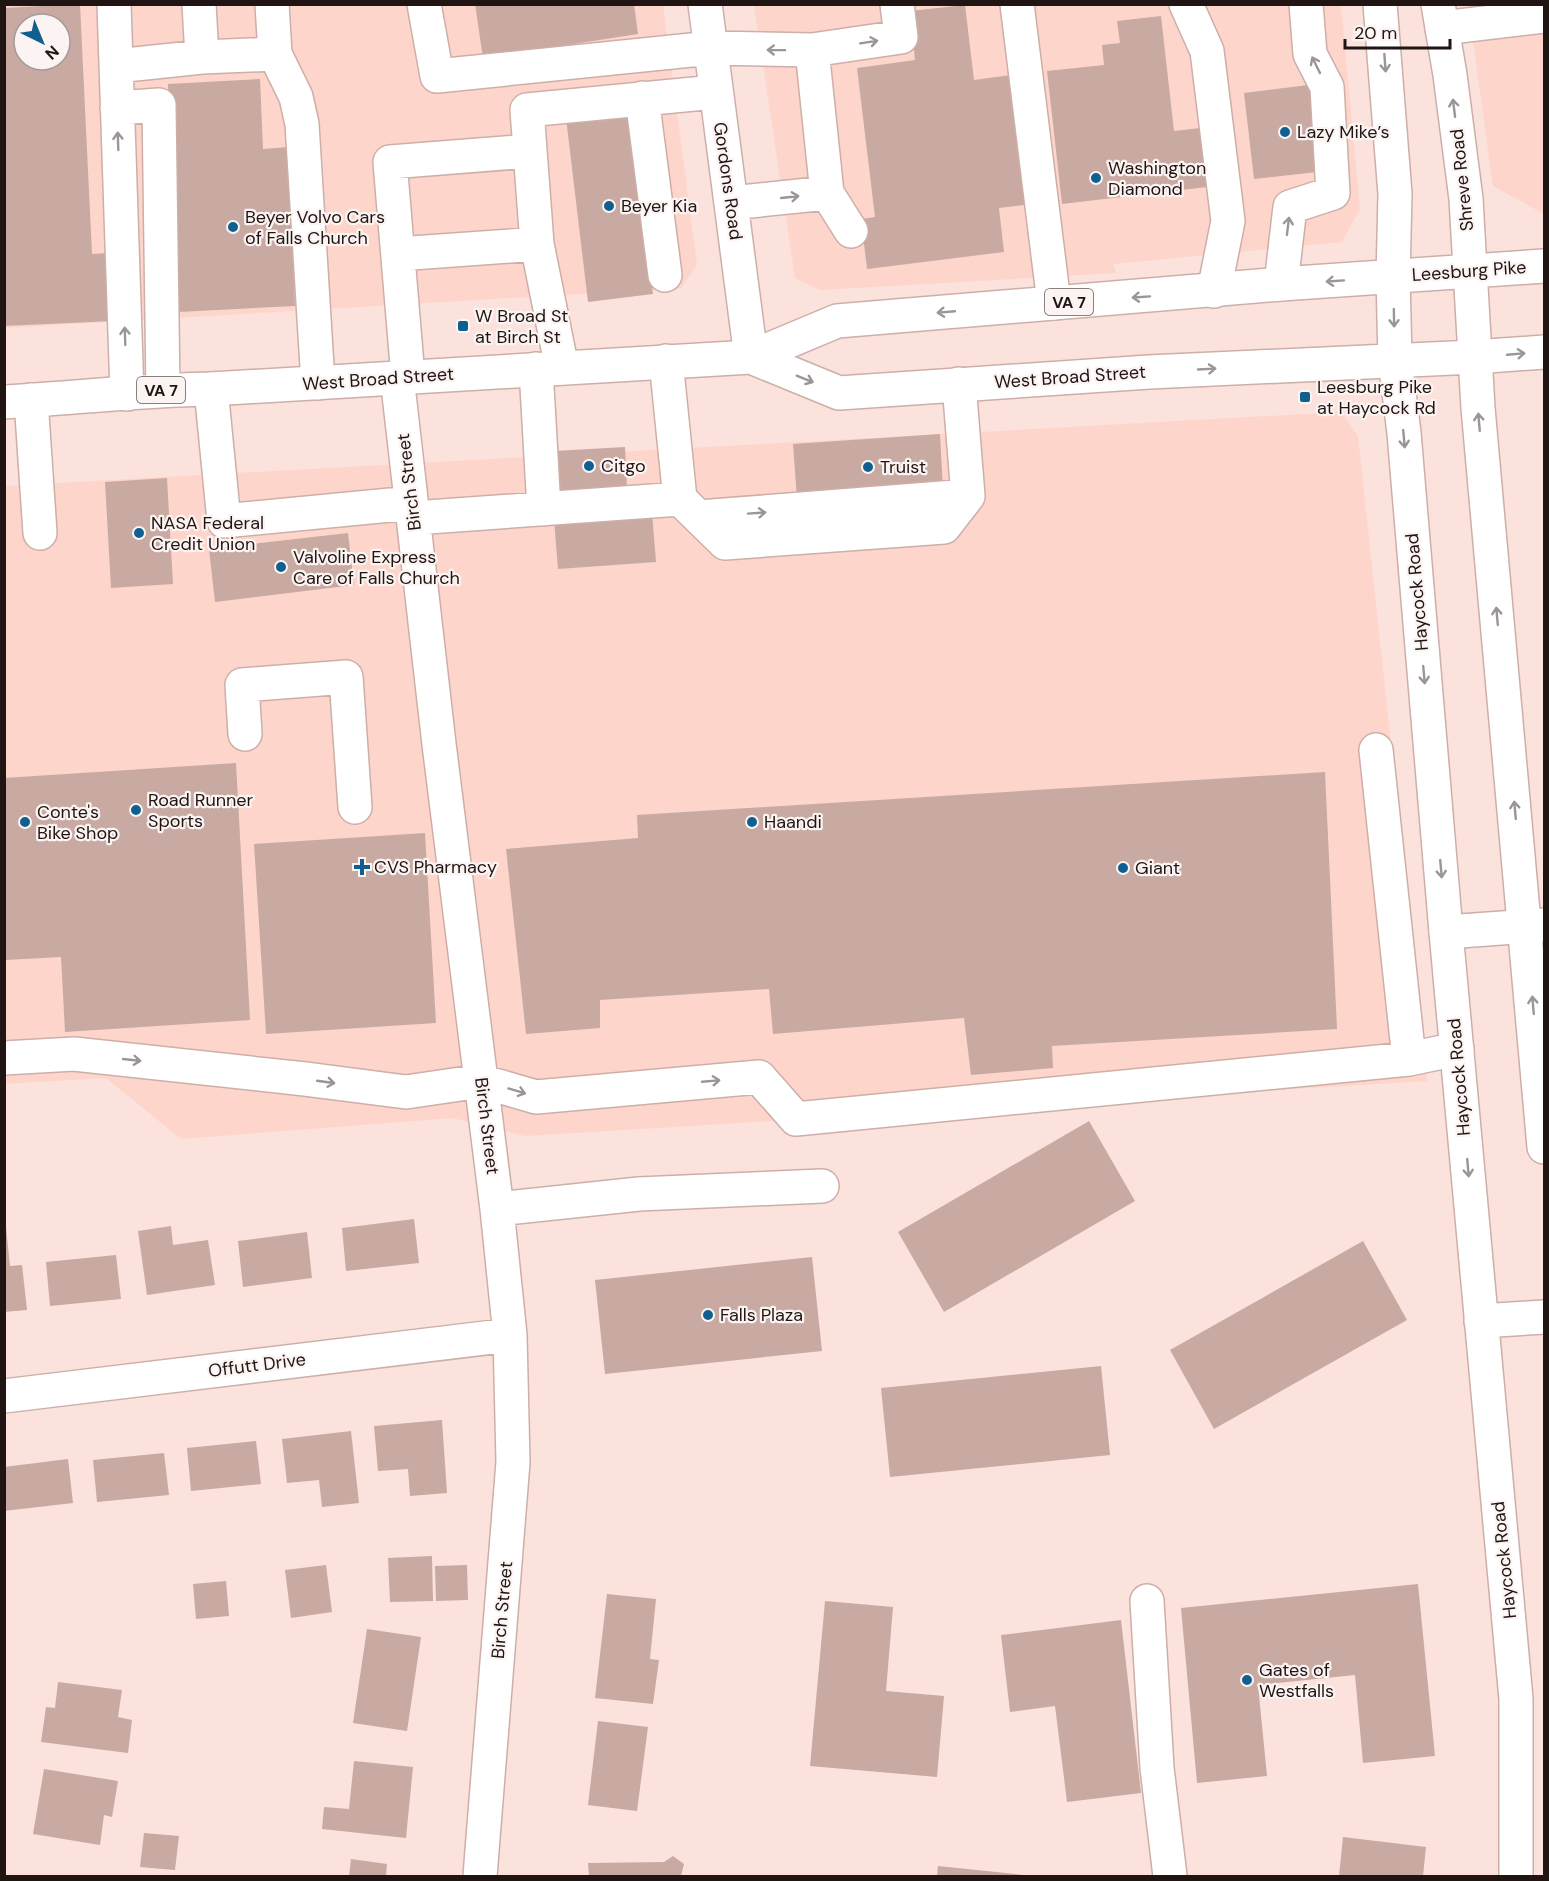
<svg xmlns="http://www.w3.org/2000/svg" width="1549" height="1881" font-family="'DM Sans',sans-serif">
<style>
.built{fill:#fdd5cb;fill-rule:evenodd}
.building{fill:#c8aaa3;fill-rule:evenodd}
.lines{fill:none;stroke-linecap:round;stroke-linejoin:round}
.minor-casing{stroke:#cdafa8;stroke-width:36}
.major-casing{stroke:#cdafa8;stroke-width:36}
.minor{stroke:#fff;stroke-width:33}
.major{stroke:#fff;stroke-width:33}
.oneway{stroke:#9b9694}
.poi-dot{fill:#105f91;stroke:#fbf4f2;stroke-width:2}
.labels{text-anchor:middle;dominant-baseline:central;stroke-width:4.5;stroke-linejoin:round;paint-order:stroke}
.shield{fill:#fbf4f2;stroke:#625855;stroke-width:1.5}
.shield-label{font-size:16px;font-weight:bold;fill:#201512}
.poi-label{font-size:18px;fill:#201512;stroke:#fbf4f2;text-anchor:start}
.street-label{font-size:18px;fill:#201512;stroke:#fbf4f2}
</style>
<rect width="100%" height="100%" fill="#fbe2dc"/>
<path class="built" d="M5,5H663L697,265L681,288L5,328ZM24,24H60V60H24Z
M754,5H1341L1360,209L1342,242L1113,264L1116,273L820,290L795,278Z
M1468,5H1544V214L1493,186Z
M1341,412L1358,436L1427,1081L525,1136L453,1118L181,1139L106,1078L5,1084L4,486Z"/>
<path class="building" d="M80,4L92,254L110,253L113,321L4,326V8ZM24,24H60V60H24Z
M475,4H634L638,34L483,58Z
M965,5L974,80L1018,74L1033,204L999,208L1004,252L867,269L861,219L875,217L857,68L915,60L910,11Z
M1161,16L1174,131L1200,128L1207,187L1062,204L1047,71L1104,65L1102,45L1120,43L1117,21Z
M260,79L263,149L288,147L295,306L178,312L168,84Z
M1316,84L1326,171L1254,179L1244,93Z
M630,110L653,294L588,302L566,118Z
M940,434L943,490L797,499L793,444Z
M625,447L627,490L557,494L554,451Z
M167,478L173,584L111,588L105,482Z
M652,513L656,562L558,569L554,520Z
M348,533L354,585L215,602L209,549Z
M236,763L250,1020L65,1032L61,957L6,960L4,926V778Z
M1325,772L1337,1029L1052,1046L1053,1068L971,1075L964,1018L773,1034L769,989L600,1000V1028L526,1034L506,849L638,838L637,815Z
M425,833L436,1023L266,1034L254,844Z
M1089,1121L1135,1201L944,1312L898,1232Z
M414,1219L419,1263L346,1271L342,1228Z
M171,1226L173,1245L208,1240L215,1285L147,1295L138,1231Z
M4,1227H6L10,1266L22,1265L27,1310L4,1312Z
M307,1232L312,1278L243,1287L238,1241Z
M1363,1241L1407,1320L1214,1429L1170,1350Z
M116,1255L121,1299L50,1306L46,1262Z
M812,1257L822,1351L605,1374L595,1280Z
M1101,1366L1110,1455L890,1477L881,1388Z
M442,1420L447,1493L410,1496L408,1469L378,1471L374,1426Z
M351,1431L359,1503L322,1507L319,1480L287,1483L282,1439Z
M256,1441L261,1484L191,1491L187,1448Z
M164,1453L169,1495L97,1502L93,1460Z
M68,1459L73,1503L4,1511V1467Z
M432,1556L433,1601L390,1602L388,1558Z
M326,1565L332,1612L291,1618L285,1570Z
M467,1565L468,1600L436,1601L435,1566Z
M226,1581L229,1616L196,1619L193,1584Z
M1418,1584L1435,1756L1363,1763L1355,1675L1258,1685L1267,1776L1197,1783L1181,1608Z
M607,1594L656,1599L650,1659L659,1660L653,1704L595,1698Z
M825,1601L893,1607L886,1691L944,1696L937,1777L810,1766Z
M1121,1620L1141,1793L1067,1802L1055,1706L1010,1712L1001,1635Z
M367,1629L421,1637L407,1731L353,1723Z
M58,1682L122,1690L118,1717L132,1720L128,1753L41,1742L46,1707L55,1708Z
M598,1721L648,1727L637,1811L588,1805Z
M354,1761L413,1767L406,1838L322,1829L324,1807L349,1809Z
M44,1769L118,1781L112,1817L104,1815L100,1845L33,1834Z
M144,1833L179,1836L175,1870L140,1867Z
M1343,1837L1426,1847L1423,1876H1339Z
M673,1856L684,1864L681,1876H589L588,1863L664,1862Z
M351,1859L387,1864L386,1876H349Z
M938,1866L1024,1875V1876H937Z"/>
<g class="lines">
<g class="minor-casing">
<path id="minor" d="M114,4L127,394
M199,4L202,57
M272,4L275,54L296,97L302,124L318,383
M424,4L437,76L711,48L812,50L827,193L731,203
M705,4L751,357
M1017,4L1054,303
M1186,4L1207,51L1228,221L1214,291
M1442,28L1544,16
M812,50L901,37L897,4
M116,66L202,57L275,54
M642,98L665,275
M117,108L159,105L163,390
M827,193L851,231
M398,254L537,244
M1281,284L1290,207L1333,193L1327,87L1310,54L1306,4
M666,361L680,499L725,543L944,527L968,496L959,384
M562,368L537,244L527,110L715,92
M536,369L544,509
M397,377L439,744L497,1209L510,1335L513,1462L480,1876
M408,377L390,162L530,151
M211,389L224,521L411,503
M31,400L40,533
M699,517L968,496
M414,518L680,499
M245,734L242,685L346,677L355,807
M1376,750L1409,1059
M1446,932L1544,925
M4,1058L74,1054L305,1079L406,1092L481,1081L536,1097L759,1077L796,1119L1409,1059L1457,1049
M497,1209L639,1194L822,1186
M1481,1321L1544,1317
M4,1396L510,1335
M1147,1601L1157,1768L1170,1876"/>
</g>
<g class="major-casing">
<path id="major" d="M1380,4L1395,194L1393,277L1395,360L1404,433L1446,932L1516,1699V1876
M1438,4L1450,75L1466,199L1478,408L1544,1147
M751,357L839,393L1149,372L1474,357L1544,352
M4,402C73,398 142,390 211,389L751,357L837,321L1281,284L1544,266"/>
</g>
<use href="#minor" class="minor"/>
<use href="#major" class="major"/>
</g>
<defs><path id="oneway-shaft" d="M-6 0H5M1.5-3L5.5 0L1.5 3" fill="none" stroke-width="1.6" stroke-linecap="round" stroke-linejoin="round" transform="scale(1.5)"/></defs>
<g class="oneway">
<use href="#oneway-shaft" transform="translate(869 42) rotate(-9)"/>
<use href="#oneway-shaft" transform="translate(776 50) rotate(-179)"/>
<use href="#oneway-shaft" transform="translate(1385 63) rotate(86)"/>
<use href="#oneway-shaft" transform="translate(1316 65) rotate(-116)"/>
<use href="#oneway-shaft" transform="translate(1454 108) rotate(-97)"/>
<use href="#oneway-shaft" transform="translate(118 141) rotate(-92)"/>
<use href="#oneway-shaft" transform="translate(790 197) rotate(-6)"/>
<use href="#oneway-shaft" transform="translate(1288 226) rotate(-83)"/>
<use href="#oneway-shaft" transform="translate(1335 281) rotate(176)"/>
<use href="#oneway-shaft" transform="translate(1141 297) rotate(176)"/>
<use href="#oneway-shaft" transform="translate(946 312) rotate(175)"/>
<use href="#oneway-shaft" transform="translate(1394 318) rotate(89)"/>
<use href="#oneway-shaft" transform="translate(125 336) rotate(-92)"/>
<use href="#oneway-shaft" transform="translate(1516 354) rotate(-5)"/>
<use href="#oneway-shaft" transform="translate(1207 369) rotate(-3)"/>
<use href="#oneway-shaft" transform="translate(805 379) rotate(22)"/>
<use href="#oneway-shaft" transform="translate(1479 422) rotate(-95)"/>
<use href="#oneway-shaft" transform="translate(1404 439) rotate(85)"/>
<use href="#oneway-shaft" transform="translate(757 513) rotate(-4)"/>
<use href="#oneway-shaft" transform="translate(1497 616) rotate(-95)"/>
<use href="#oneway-shaft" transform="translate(1424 675) rotate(85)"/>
<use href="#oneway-shaft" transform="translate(1515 810) rotate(-95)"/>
<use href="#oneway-shaft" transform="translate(1441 869) rotate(85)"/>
<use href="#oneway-shaft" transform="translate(1533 1005) rotate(-95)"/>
<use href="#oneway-shaft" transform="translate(132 1060) rotate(6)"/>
<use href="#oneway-shaft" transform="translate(711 1081) rotate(-5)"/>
<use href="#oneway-shaft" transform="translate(326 1082) rotate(8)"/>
<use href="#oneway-shaft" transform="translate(517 1091) rotate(17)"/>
<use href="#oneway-shaft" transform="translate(1468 1168) rotate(85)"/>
</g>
<g class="poi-dot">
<circle cx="1285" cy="132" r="6"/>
<circle cx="1096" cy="178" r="6"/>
<circle cx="609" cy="206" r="6"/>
<circle cx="233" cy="227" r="6"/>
<rect x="457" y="320" width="12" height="12" rx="3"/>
<rect x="1299" y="391" width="12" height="12" rx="3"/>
<circle cx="589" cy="466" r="6"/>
<circle cx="868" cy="467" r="6"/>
<circle cx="139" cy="533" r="6"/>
<circle cx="281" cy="567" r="6"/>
<circle cx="136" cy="810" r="6"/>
<circle cx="25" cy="822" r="6"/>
<circle cx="752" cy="822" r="6"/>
<path d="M359 858h6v6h6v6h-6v6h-6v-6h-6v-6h6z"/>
<circle cx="1123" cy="868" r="6"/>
<circle cx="708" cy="1315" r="6"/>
<circle cx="1247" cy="1680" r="6"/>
</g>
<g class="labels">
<g class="shield">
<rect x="1045" y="289" width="48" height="26" rx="4.5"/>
<rect x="137" y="377" width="48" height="26" rx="4.5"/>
</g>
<g class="shield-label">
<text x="1069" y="302">VA 7</text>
<text x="161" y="390">VA 7</text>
</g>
<g class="poi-label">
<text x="1297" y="132">Lazy Mike’s</text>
<text x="1108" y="168">Washington<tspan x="1108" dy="21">Diamond</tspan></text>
<text x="621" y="206">Beyer Kia</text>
<text x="245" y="217">Beyer Volvo Cars<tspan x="245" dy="21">of Falls Church</tspan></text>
<text x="475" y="316">W Broad St<tspan x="475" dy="21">at Birch St</tspan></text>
<text x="1317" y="387">Leesburg Pike<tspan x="1317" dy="21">at Haycock Rd</tspan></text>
<text x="601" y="466">Citgo</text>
<text x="880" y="467">Truist</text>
<text x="151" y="523">NASA Federal<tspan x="151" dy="21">Credit Union</tspan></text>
<text x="293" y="557">Valvoline Express<tspan x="293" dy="21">Care of Falls Church</tspan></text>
<text x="148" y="800">Road Runner<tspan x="148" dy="21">Sports</tspan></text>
<text x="37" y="812">Conte's<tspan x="37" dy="21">Bike Shop</tspan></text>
<text x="764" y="822">Haandi</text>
<text x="374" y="867">CVS Pharmacy</text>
<text x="1135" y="868">Giant</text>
<text x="720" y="1315">Falls Plaza</text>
<text x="1259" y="1670">Gates of<tspan x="1259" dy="21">Westfalls</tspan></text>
</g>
<g class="street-label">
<text transform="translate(1462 180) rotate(-96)">Shreve Road</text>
<text transform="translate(728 181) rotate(82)">Gordons Road</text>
<text transform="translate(1469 271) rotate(-4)">Leesburg Pike</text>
<text transform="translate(1070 377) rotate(-4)">West Broad Street</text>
<text transform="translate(378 379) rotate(-4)">West Broad Street</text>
<text transform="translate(409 482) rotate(-97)">Birch Street</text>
<text transform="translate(1417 592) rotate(-95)">Haycock Road</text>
<text transform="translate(1459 1077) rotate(-95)">Haycock Road</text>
<text transform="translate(487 1126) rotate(83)">Birch Street</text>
<text transform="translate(257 1365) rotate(-7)">Offutt Drive</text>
<text transform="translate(1504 1560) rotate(-96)">Haycock Road</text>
<text transform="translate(502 1610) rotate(-85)">Birch Street</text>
</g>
</g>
<rect width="1549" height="1881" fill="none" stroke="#201512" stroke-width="12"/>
<g transform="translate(42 42) rotate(137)"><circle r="28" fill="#fbf4f2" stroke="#a39b98" stroke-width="1.5"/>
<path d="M0-4.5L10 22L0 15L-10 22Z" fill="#105f91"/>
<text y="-9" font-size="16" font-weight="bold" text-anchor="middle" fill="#201512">N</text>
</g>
<path d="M1345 39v9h105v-9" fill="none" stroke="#201512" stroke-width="3"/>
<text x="1354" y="39" font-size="18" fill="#201512" stroke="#fbf4f2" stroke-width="4.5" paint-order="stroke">20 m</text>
</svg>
